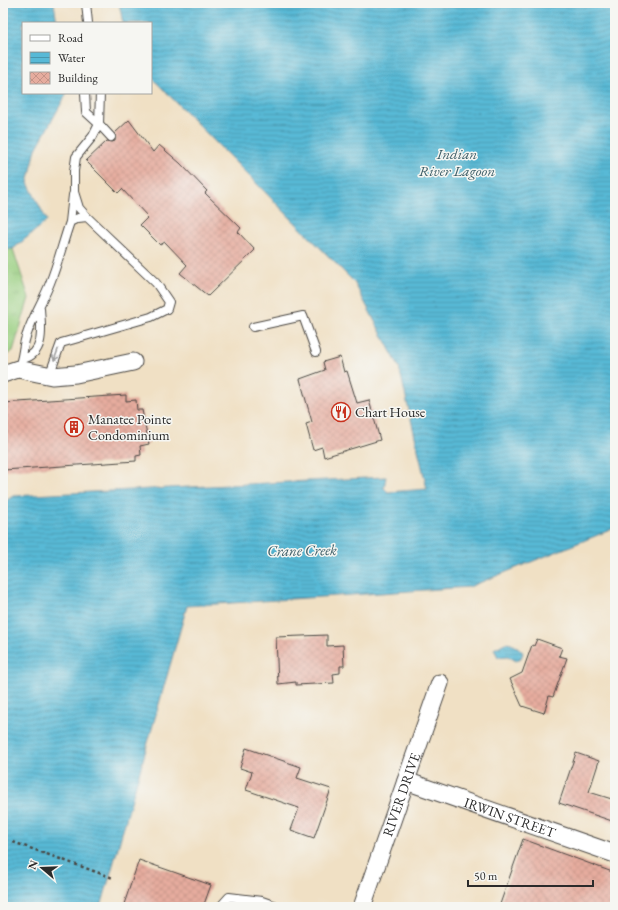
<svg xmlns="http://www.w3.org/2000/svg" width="618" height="910" font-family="'EB Garamond',serif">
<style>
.park{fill:url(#park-tufts);stroke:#627d56}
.water{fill:url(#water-rules);stroke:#427280}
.building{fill:url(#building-cross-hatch)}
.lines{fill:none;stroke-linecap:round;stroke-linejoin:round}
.service-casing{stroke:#494642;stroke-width:10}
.minor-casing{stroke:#494642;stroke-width:19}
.path{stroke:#494642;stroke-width:2.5;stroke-dasharray:3 3;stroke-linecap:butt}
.service{stroke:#fff;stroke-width:8}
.minor{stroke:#fff;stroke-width:17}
.oneway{stroke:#a0a0a0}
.labels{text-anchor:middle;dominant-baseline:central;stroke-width:3;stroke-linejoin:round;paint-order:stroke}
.poi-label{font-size:14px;fill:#2b2b2b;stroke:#f6f6f2;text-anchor:start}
.street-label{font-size:14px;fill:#2b2b2b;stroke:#f6f6f2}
.water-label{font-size:15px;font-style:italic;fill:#3b5d67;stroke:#f6f6f2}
</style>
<defs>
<pattern id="park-tufts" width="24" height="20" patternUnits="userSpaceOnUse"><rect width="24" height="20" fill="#99cf80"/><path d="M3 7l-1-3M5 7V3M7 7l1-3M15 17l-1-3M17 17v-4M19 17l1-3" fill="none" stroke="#84b26f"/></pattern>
<pattern id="water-rules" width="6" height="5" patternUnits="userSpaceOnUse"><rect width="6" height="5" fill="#58b9d6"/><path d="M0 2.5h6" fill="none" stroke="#4997ae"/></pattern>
<pattern id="building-cross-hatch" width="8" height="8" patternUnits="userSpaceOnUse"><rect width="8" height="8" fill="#e6ac9e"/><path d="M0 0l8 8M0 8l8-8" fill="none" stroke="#c59488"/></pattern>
</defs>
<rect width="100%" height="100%" fill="#f6f6f2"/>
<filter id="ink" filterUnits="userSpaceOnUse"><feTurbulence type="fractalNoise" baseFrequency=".025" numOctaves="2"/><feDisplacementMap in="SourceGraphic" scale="8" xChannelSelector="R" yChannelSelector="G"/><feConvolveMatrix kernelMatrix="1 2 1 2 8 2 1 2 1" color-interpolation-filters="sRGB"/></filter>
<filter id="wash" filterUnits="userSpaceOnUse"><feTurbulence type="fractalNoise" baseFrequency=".012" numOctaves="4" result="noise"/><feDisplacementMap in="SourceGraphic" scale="16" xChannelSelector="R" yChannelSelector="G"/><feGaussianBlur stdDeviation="0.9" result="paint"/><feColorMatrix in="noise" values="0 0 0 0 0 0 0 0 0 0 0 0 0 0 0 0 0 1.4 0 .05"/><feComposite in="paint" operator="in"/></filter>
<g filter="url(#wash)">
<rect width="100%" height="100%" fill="#f0e0c4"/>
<path class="park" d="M3,249H13L29,298L13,351L3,357Z"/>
<path class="water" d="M3,3H54L57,23H23V93H66V95L36,149L28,183L47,221L13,249L3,250Z
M119,3H615V528L469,587L187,606L101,907H3V503L13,496L386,477L384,488L388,492L427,489L399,367L354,282L151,77V23H123Z
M505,643C511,643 520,647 523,653L521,658L516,661L508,656L498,657L494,649Z"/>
<g id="blocks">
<path class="building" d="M129,120L153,152L159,145L180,163L207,191L205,193L241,228L238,232L255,250L208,296L180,273L187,265L165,242L160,245L140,225L148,217L122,189L118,193L86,161L107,141L112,142L115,141V133Z
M340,357L344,372L347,371L357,403L369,400L380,440L324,457L322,447L313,450L306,424L312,422L300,379L325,370L323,362Z
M126,395V401L136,400L137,410H142L149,444L140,446L141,455L136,456V461L4,470L3,403Z
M327,635V646L343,645L344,666H340V673L333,674L334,683L296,685V682L278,684L276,637Z
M537,639L562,648L559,656L567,658L553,697L549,696L544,713L522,706L510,679L522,673L532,645L534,646Z
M246,748L301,767L297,778L331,789L314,838L291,830L299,808L246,790L252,772L240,768Z
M576,753L599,761L589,792L615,800V822L559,803Z
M523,839L615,873V899L612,907H499Z
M139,860L211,885L203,907H123Z"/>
</g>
</g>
<g filter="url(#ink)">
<use href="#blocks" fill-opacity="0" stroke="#494642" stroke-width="1"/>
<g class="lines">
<g class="service-casing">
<path id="service" d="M86,3L88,23
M85,93L86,112L99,124
M99,124L100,93
M87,217L79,208L74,192V171L76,157L93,136L99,124L111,137
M70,222L73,195
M253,327L303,316L316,352
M23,359C46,353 41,327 40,308
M18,369C24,357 22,346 27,334C33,316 43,301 50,283C58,263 63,242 70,222L78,218L87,217L156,283L169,302L167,309L151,317L61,343L49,376
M220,907L229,897L262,901L279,907"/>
</g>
<g class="minor-casing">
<g id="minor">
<path d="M3,374L18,369L52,376L76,374L133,362"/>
<path id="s1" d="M406,781L615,854"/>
<path id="s2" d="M362,907L440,683"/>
</g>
</g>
<path class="path" d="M13,842L113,878"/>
<use href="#service" class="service"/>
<use href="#minor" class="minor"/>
</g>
<defs><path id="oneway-shaft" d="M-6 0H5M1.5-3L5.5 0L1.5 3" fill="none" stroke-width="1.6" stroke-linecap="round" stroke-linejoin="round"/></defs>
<use class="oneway" href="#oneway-shaft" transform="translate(56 355) rotate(110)"/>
</g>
<defs>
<g id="restaurant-ring" transform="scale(1)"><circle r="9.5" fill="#f6f6f2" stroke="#c8321e" stroke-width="1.5"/><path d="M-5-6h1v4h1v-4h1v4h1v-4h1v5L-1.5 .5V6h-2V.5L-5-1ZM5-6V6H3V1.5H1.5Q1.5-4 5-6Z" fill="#c8321e"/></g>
<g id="building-ring" transform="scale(1)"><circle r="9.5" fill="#f6f6f2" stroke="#c8321e" stroke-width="1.5"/><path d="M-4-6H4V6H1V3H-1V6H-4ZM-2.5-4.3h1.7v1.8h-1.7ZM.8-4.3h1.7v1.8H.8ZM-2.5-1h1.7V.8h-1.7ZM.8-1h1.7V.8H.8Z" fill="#c8321e"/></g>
</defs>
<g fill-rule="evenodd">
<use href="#restaurant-ring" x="341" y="412"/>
<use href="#building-ring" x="74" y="427"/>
</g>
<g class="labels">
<g class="poi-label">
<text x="355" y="412">Chart House</text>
<text x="88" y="419">Manatee Pointe<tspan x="88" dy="16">Condominium</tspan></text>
</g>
<g class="street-label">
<text stroke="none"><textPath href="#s2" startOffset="119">RIVER DRIVE</textPath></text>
<text stroke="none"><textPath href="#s1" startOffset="110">IRWIN STREET</textPath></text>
</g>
<g class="water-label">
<text x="457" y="153">Indian<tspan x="457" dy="17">River Lagoon</tspan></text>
<text transform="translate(302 550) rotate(-1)">Crane Creek</text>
</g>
</g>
<rect width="618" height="910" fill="none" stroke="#f6f6f2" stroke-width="16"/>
<rect x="22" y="22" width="130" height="72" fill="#f6f6f2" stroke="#a5a5a2"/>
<rect x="30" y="35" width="20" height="6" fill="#ffffff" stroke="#a5a5a2"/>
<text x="58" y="42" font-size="12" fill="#2b2b2b">Road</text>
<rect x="30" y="52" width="20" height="12" fill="url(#water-rules)" stroke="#a5a5a2"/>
<text x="58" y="62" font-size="12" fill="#2b2b2b">Water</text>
<rect x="30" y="72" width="20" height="12" fill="url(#building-cross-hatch)" stroke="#a5a5a2"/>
<text x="58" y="82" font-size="12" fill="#2b2b2b">Building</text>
<g transform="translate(42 868) rotate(289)" stroke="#f6f6f2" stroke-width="3" paint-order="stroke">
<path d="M0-3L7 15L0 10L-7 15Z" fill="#2b2b2b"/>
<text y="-6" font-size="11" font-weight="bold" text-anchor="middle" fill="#2b2b2b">N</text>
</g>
<path d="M468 880v6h125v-6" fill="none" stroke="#2b2b2b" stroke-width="2"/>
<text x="474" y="880" font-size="12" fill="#2b2b2b" stroke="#f6f6f2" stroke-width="3" paint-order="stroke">50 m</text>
</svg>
